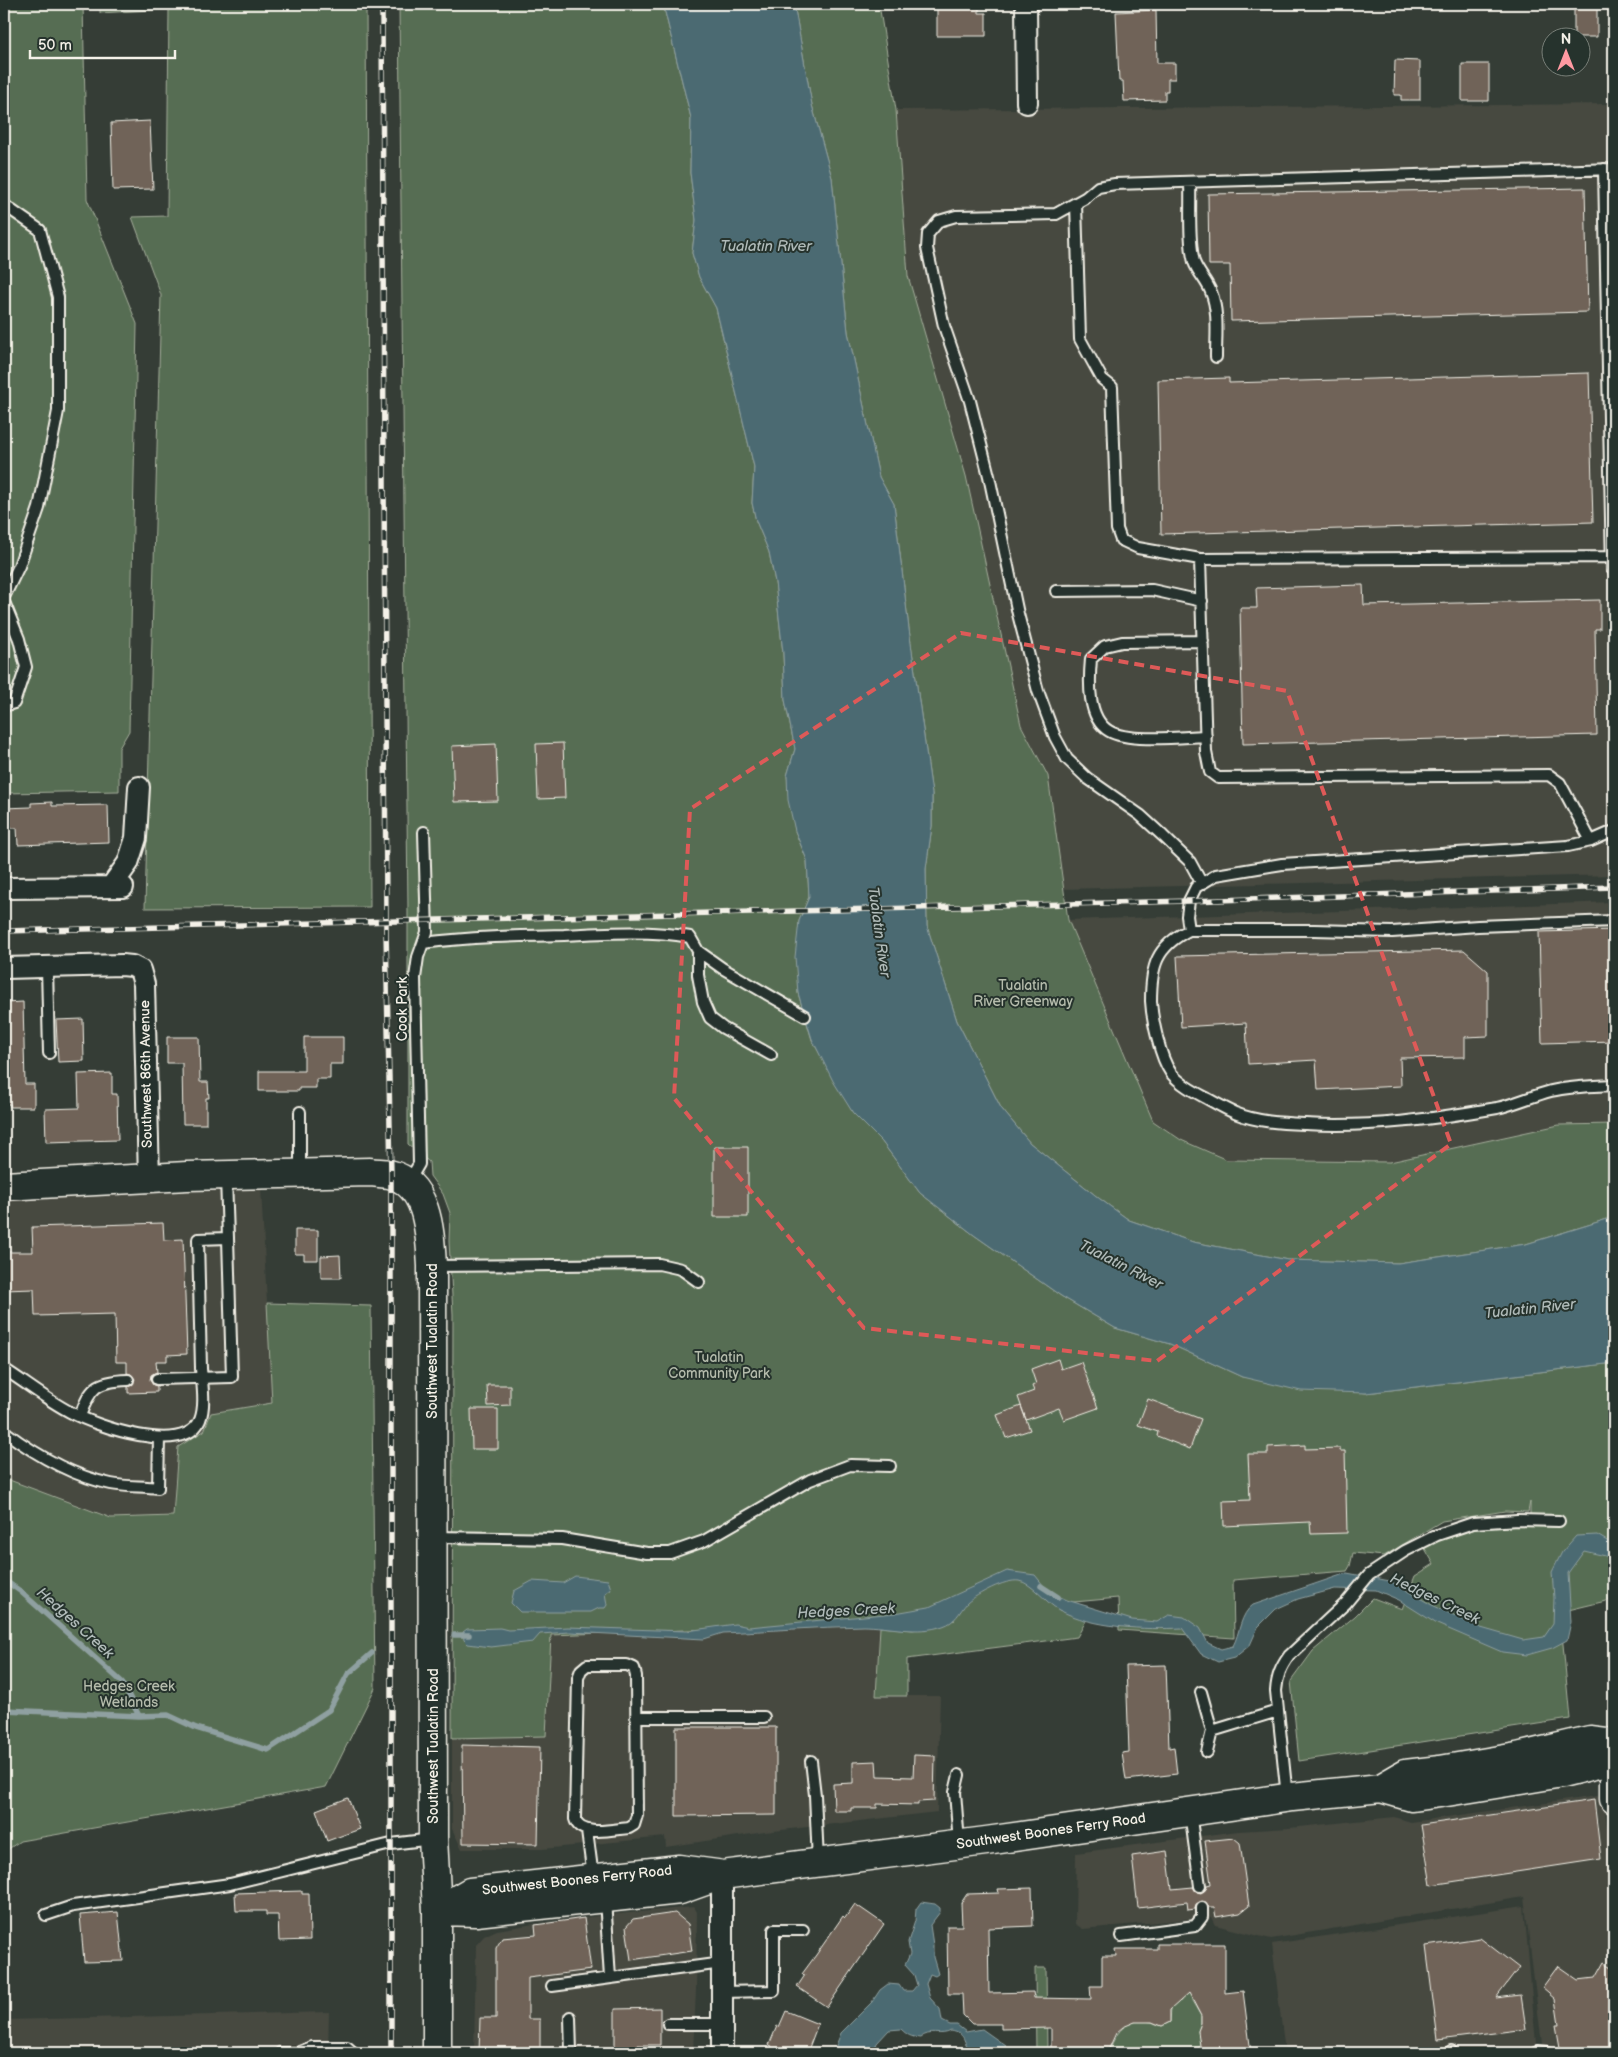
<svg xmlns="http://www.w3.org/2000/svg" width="1618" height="2057" font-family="'Balsamiq Sans',sans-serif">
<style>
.built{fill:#464940}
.green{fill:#576d52;stroke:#a6af9d}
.water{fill:#4b6a72;stroke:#8fa0a1}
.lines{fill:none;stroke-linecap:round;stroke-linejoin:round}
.stream{stroke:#8fa0a1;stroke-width:5.5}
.building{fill:#6f6458;stroke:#f4f1e8}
.service-casing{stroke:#f4f1e8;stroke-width:14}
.minor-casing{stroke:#f4f1e8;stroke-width:24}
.secondary-casing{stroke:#f4f1e8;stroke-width:31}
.service{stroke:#26332d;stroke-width:10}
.minor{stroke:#26332d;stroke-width:20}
.secondary{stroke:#26332d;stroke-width:28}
.rail-casing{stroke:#f4f1e8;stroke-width:5.5}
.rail{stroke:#26332d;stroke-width:4;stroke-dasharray:11;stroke-linecap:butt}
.marked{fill:none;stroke:#de5a58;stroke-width:4;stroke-dasharray:10 6;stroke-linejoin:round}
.labels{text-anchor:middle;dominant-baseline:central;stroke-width:4;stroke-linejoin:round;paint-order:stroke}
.park-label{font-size:14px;fill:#b5bcac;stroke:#26332d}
.street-label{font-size:14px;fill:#f4f1e8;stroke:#26332d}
.water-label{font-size:15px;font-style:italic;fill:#b0bbb9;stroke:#26332d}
</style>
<rect width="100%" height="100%" fill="#353d36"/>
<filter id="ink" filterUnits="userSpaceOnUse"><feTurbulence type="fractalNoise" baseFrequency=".02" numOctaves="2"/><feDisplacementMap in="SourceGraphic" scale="10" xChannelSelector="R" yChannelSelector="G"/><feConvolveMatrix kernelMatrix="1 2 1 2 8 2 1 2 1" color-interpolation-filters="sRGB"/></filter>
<g filter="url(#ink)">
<path class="built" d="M1614,104V875L1063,889L1048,776L1021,725L966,476L908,276L896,110Z
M1614,902V1124L1559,1125L1390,1162L1227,1160L1181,1140L1153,1121L1068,920Z
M261,1187L267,1303L371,1306L256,1572L4,1478V1200Z
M880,1619L876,1696H940L937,1812L765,1832L666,1847L665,1837L542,1849H462L452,1829V1639L637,1632Z
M1597,1796L1604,1803L1614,1879V2053H1543L1524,1897L1271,1939L1215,1925L1211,1917L1083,1929L1075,1924L1076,1853L1238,1831L1289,1828L1394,1817L1411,1822Z
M1524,1906L1536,2044L1528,2053H1285L1272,1944Z
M694,1907L697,1912L696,1991L693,2053H474L476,1945L484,1936L497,1930L534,1924L605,1915Z
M329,2012L328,2053H4V2020Z"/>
<path class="green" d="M4,4H83L87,199L137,324L129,731L119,748V791L4,793Z
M100,4H366L370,907L145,908L161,295L132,217L167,216L169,9L100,13Z
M399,4H663L691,118L690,173L696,220L692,253L699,277L716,308L754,467L752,503L756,521L769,552L775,582L783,653L785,700L795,749L787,776L795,831L807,860L809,897L799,921L798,993L812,1040L853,1113L882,1142L920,1193L974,1235L1061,1296L1115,1328L1170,1344L1242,1377L1366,1393L1614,1363V1599L1560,1612L1570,1719L1299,1761L1291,1681L1313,1651L1355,1616L1373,1598L1402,1609L1415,1576L1434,1564L1424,1547L1469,1528L1530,1522V1502L1528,1512L1505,1511L1442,1521L1384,1556L1353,1553L1350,1566L1347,1571L1233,1580L1234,1638L1119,1630L1118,1598L1052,1604L1059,1610L1087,1619L1077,1637L907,1659V1696H876L880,1627L913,1630L955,1620L551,1635L546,1736L452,1738L453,1314L449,1241L450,1213L443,1194L430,1176L429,1162L408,1144V912Z
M794,4H879L896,110L908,276L966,476L1021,725L1048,776L1068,920L1153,1121L1181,1140L1227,1160L1390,1162L1559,1125L1614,1124V1217L1526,1244L1398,1263L1288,1260L1193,1242L1129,1220L1100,1199L1030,1143L1001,1108L957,1021L927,926L926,869L932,826V794L909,629L894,504L879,477L848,332L832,178L812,105Z
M267,1303L371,1306L375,1688L326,1787L20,1841L4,1852V1478L111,1518L173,1516L178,1447L204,1431L211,1413L272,1403Z
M1035,1968H1046L1047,2053H1036Z
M1180,1990H1190L1192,2001L1201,2016V2023L1198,2031L1201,2053H1108C1116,2033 1125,2017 1151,2022C1155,2023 1157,2025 1162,2026L1170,2022L1171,2009L1176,2002L1181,2001Z"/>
<path class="water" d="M663,4H794L812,105L832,178L848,332L879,477L894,504L909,629L932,794V826L926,869L927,926L957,1021L1001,1108L1030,1143L1100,1199L1129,1220L1193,1242L1288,1260L1398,1263L1526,1244L1614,1217V1363L1366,1393L1301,1391L1242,1377L1170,1344L1115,1328L1061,1296L974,1235L920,1193L882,1142L853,1113L833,1081L812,1039L798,993L795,957L799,921L809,897L807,860L795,831L788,800L787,776L795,749L785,700L783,653L775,582L769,552L756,521L752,503L754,467L716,308L699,277L692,253L696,220L690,173L691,118Z
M1597,1535L1614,1545V1558L1584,1551L1568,1573L1571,1622L1567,1640L1552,1648L1527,1655L1502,1652L1437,1624L1399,1600L1376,1590L1335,1589L1298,1599L1276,1609L1258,1627L1250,1645L1234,1658L1218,1662L1201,1654L1182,1628C1144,1630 1093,1628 1059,1610C1046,1603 1032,1583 1019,1581C1005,1579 977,1594 967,1603C959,1612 956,1622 943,1626C917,1635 889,1626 863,1626C816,1627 769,1631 723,1633L704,1639L570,1632L540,1634L533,1642L491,1647L468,1644L464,1640L463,1632L467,1629L500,1628L508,1630L568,1627L687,1631L735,1624L749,1627L895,1613L929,1607L1007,1571L1035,1575L1048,1591L1067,1600L1132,1620L1157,1622L1169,1615L1184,1617L1200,1628L1208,1643L1221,1649L1233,1646C1240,1633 1240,1614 1253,1605L1347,1573L1390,1581L1430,1604L1481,1628L1523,1640L1544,1637L1553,1624L1554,1598L1552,1572L1562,1552L1576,1536Z
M575,1576L608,1580L611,1589L605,1593L607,1605L605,1608H599L591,1612H520L511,1603L514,1591L532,1581L563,1583Z
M921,1902L935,1904L940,1908V1912L930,1925L933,1945V1957L938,1974L935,1976L930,1974L926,1984L930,1998L940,2009L942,2021L950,2025H957L966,2032L982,2029L1006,2046L1008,2053H978L969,2049C962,2039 966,2034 951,2031C941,2037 930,2029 920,2038C911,2037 907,2035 901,2029L889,2030L877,2043L872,2053H833L841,2033L872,2002L880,1990L888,1984L899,1985L903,1991H912L917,1985L914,1975L905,1965L910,1954L908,1942L915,1921L916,1909Z"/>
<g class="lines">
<path class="stream" d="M4,1580L20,1591L122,1682L139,1716
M1041,1586L1058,1597
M454,1635H469
M4,1710L139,1716L168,1715L196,1728L268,1750L329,1710L348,1674L372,1653"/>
</g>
<path class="building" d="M941,4H979V13H986V36H937V5Z
M1574,4H1597V37H1574Z
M1156,10L1157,63H1175V79H1168V91H1165V100L1124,101L1123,81H1119L1116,12Z
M1395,60L1420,61V100H1401V95H1394Z
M1462,64H1489V101H1462Z
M150,121L153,189L113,190L111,123Z
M1585,188L1588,312L1231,321L1230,265H1209L1208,194Z
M1589,373L1593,522L1161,534L1158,380L1229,378V383Z
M1363,585L1364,605L1600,600V629H1595L1597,735L1243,744L1240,608H1257L1256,588Z
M563,743L565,798L538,799L536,744Z
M496,744L498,801L454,802L452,746Z
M52,802V806L108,805L109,842L18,845L17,828H4V808L31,807V803Z
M1614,930V1041L1542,1043L1539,932Z
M1464,950L1488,971V1036L1465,1037V1057L1400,1058L1401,1086L1318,1090L1316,1060L1248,1064L1246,1023L1181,1027L1177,956Z
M23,1002L25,1084H34V1107H10V1104H4V1003Z
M83,1019L84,1061L58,1062L56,1020Z
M167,1037H199L200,1082H208L209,1098H206V1124H183L182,1063H167Z
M304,1037H343V1064H330V1079H316V1088H299V1091H259V1071H304Z
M112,1073V1094H117L118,1140L46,1142L45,1109L79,1108L78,1074Z
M714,1147H748V1217H714Z
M163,1223L164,1240L183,1239L187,1354L167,1355V1361H156L157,1372L151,1375L150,1380L153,1385L157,1386V1392L128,1393V1387L132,1385L135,1379L131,1374L127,1373V1362H116L115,1314L35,1316L34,1289L4,1290V1252H33L32,1227Z
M295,1230H318V1260H304V1254H295Z
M340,1255L341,1278H321V1256Z
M1058,1359L1061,1369L1081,1362L1098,1408L1064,1420L1059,1408L1026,1420L1018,1397L1034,1391L1032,1386L1036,1384L1031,1369Z
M487,1385H510V1405L488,1406Z
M1148,1399L1201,1419L1190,1449L1157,1436L1158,1432L1138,1425Z
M1021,1406L1030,1430L1006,1438L997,1415Z
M471,1409H498V1449H472Z
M1305,1445V1449L1340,1448V1451H1345L1347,1533L1311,1534L1310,1522L1224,1526L1223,1501L1250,1500L1248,1454H1268V1447Z
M1166,1665L1169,1748L1174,1747L1177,1774L1126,1780L1122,1753L1129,1752L1126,1666Z
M676,1727H776V1815L676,1816Z
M462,1745L540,1747L538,1844L463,1843Z
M914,1755L935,1756L934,1801L918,1802V1805L877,1804V1808H851V1811H834L833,1784L853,1783V1762L876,1761L877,1776L913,1777Z
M348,1798L360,1829L327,1841L316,1810Z
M1594,1800L1601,1859L1431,1885L1421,1825Z
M1234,1838L1240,1843L1249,1906L1240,1913L1216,1917L1214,1907H1209L1206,1902L1202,1901L1196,1904L1195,1909L1188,1910L1187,1902L1138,1908L1132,1856L1167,1851L1172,1889L1193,1887L1197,1892L1201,1893L1206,1889L1207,1885L1211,1884L1205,1841Z
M1032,1888L1033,1926L988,1928L989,1993L1033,1992L1034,1998L1091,1999L1090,1986H1102V1956H1116L1115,1949H1157V1944H1225V1993L1243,1991L1251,2053H1201L1198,2031L1201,2023V2016L1189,1993L1170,2010V2022L1162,2026L1152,2022H1135L1123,2027L1116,2033L1107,2053H1054V2049H1051V2028L1001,2029V2024H972L963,2015L962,1994H948L947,1926H962L961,1903L967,1894L999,1893L998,1889Z
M302,1891V1894H309L310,1940L279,1941L278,1915H266V1911H236L235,1893Z
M855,1904L884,1924L827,2007L797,1987L805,1975L802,1974L816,1955L843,1916L845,1918Z
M118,1912L123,1961L84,1962L80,1915Z
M675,1913L688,1924L692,1951L631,1960L626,1927L633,1919Z
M584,1918L591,1970L528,1978V2019H540V2053H479L480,2018H496V1948L502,1938L536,1935L535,1925Z
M1480,1938L1519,1968L1496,1998L1521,1995L1526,2029L1438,2040L1426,1946Z
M1604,1962L1614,1968V2053H1561L1556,2025H1559L1555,1999L1542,1988L1558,1966L1578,1980L1595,1978Z
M660,2008V2045H638V2053H615V2009Z
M786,2011L818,2024L807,2053H769L772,2046L769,2045L777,2026L779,2027Z"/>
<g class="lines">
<g class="service-casing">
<path id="service" d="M1604,169L1612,569H1614
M1190,182C1191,206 1188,239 1194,262C1198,273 1207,281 1211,292C1219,311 1216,336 1216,357
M1076,203L1080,339L1102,379L1112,387L1117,529L1121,540L1138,548L1200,559L1612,557
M4,205L40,230L58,297V411L39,508L19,566L4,597
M1200,559L1206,752L1210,772L1218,778L1549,775L1560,783L1591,841
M1056,591L1152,590L1202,601
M4,602L19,639L26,667L14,703L4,706
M1203,641L1122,642L1105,646L1091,659C1089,681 1087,718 1109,731C1129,743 1182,737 1206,736
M1202,884L1190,862L1163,836L1140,815L1087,778L1067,759L1055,737L1038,691L1018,614L989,476L970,401L944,326L927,248L928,234L939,221L956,216L1056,214L1085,198L1098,187L1115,184L1614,169
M1614,921L1478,926L1392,932L1314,930H1189C1156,947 1151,966 1151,1001C1152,1019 1160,1058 1171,1073C1181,1085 1195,1092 1208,1099C1217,1104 1226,1109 1235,1113C1257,1122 1282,1123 1305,1124C1370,1128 1433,1119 1497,1108C1515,1104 1532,1096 1551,1091C1572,1086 1593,1086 1614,1085
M1189,930L1187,916L1189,901L1196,887L1216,875L1282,864L1568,846L1591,841L1614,831
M423,943C470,937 517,936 564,935C605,933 649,930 690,937L698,951V975L703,1002L710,1018L723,1028L771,1055
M698,951L722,968L805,1016
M47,967L49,1053
M300,1112V1173
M226,1177L228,1238
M408,1183L419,1164L415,978L418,957L427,932L424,832
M432,1266L659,1264L681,1269L699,1282
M4,1369C26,1383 47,1400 70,1412C96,1426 184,1457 200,1420C206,1405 202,1384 201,1368C200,1325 199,1282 198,1239L228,1238L232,1377L157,1379
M80,1416C90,1388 96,1381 128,1380
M4,1431C36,1455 71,1476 111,1484C126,1487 143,1486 158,1488L159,1438
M433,1537L562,1539L647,1553H670L704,1541L810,1480L850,1465L890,1466
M587,1665H627L634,1668L636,1676L637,1815L634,1825L629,1828C614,1829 580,1838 575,1819L578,1678L581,1670Z
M1201,1692L1212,1731
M636,1717H764
M1207,1752L1212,1731L1278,1711
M811,1761L815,1795L818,1862
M1287,1797L1276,1691C1277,1676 1281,1667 1289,1656L1346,1603L1369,1575L1405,1551L1437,1535L1473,1523L1517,1520L1559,1521
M1190,1812L1200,1886
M587,1831L593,1877
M959,1843L955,1792L959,1775
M605,1899L610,1978
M46,1915L73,1906L230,1884L391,1844L432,1839
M1121,1936L1195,1926L1202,1917V1908
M552,1986L722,1963
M722,1992L774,1991V1930H803
M570,2017L571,2053
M668,2024H722
M1451,2051L1452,2053
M1537,2052L1547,2053
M280,2053H297L312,2047H347L354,2053"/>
</g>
<g class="minor-casing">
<path id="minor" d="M1026,4L1027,103
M111,887L128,863L136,838L139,787
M4,888L123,887
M4,968L122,965L132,966L140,970L144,984L149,1178
M722,2053V1875"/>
</g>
<g class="secondary-casing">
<path id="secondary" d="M4,1186L187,1176L370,1172C376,1173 383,1173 389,1174C429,1183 430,1234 432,1266L433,1838L437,1911V2053
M1614,1783V1799
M1381,1788L1405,1774L1440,1770L1517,1757L1590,1740L1614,1743
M437,1911L476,1912L680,1890L722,1875L986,1841L1292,1797L1381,1788L1412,1797L1447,1792L1562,1773L1598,1764L1614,1751
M437,1911L470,1892L679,1869L717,1874"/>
</g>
<use href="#service" class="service"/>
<use href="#minor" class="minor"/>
<use href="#secondary" class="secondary"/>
<g class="rail-casing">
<path id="rail" d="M382,4L386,931L391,1175V2053
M4,931L1189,901L1614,887"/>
</g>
<use href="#rail" class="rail"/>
</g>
</g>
<path class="marked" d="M961,633L1287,691L1451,1144L1157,1361L864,1328L674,1098L690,809Z"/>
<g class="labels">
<g class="park-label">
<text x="1023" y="985">Tualatin<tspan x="1023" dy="16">River Greenway</tspan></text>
<text x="719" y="1357">Tualatin<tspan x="719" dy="16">Community Park</tspan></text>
<text x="129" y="1686">Hedges Creek<tspan x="129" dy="16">Wetlands</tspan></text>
</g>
<g class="street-label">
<text transform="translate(402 1009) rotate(-90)">Cook Park</text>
<text transform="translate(146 1074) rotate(-91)">Southwest 86th Avenue</text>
<text transform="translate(432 1341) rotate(-90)">Southwest Tualatin Road</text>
<text transform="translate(433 1746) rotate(-90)">Southwest Tualatin Road</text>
<text transform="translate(1051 1831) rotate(-8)">Southwest Boones Ferry Road</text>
<text transform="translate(577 1880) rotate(-6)">Southwest Boones Ferry Road</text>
</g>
<g class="water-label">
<text x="766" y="246">Tualatin River</text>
<text transform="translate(879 932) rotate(82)">Tualatin River</text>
<text transform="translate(1121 1265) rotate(27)">Tualatin River</text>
<text transform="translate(1530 1309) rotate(-6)">Tualatin River</text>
<text transform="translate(1435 1599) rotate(26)">Hedges Creek</text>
<text transform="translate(846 1611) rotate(-3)">Hedges Creek</text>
<text transform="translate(75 1623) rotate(42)">Hedges Creek</text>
</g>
</g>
<rect width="1618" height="2057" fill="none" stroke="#26332d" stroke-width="20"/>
<rect x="10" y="10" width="1598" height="2037" fill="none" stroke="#f4f1e8" stroke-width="2" filter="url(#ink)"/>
<g transform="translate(1566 52)"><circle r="24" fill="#26332d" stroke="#787f78"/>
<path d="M0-4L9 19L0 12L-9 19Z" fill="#ff9aa2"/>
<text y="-8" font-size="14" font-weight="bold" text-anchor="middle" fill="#f4f1e8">N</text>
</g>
<path d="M30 50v8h145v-8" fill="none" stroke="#f4f1e8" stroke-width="2.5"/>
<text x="38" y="50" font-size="15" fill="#f4f1e8" stroke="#26332d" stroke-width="4" paint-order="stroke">50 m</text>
</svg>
